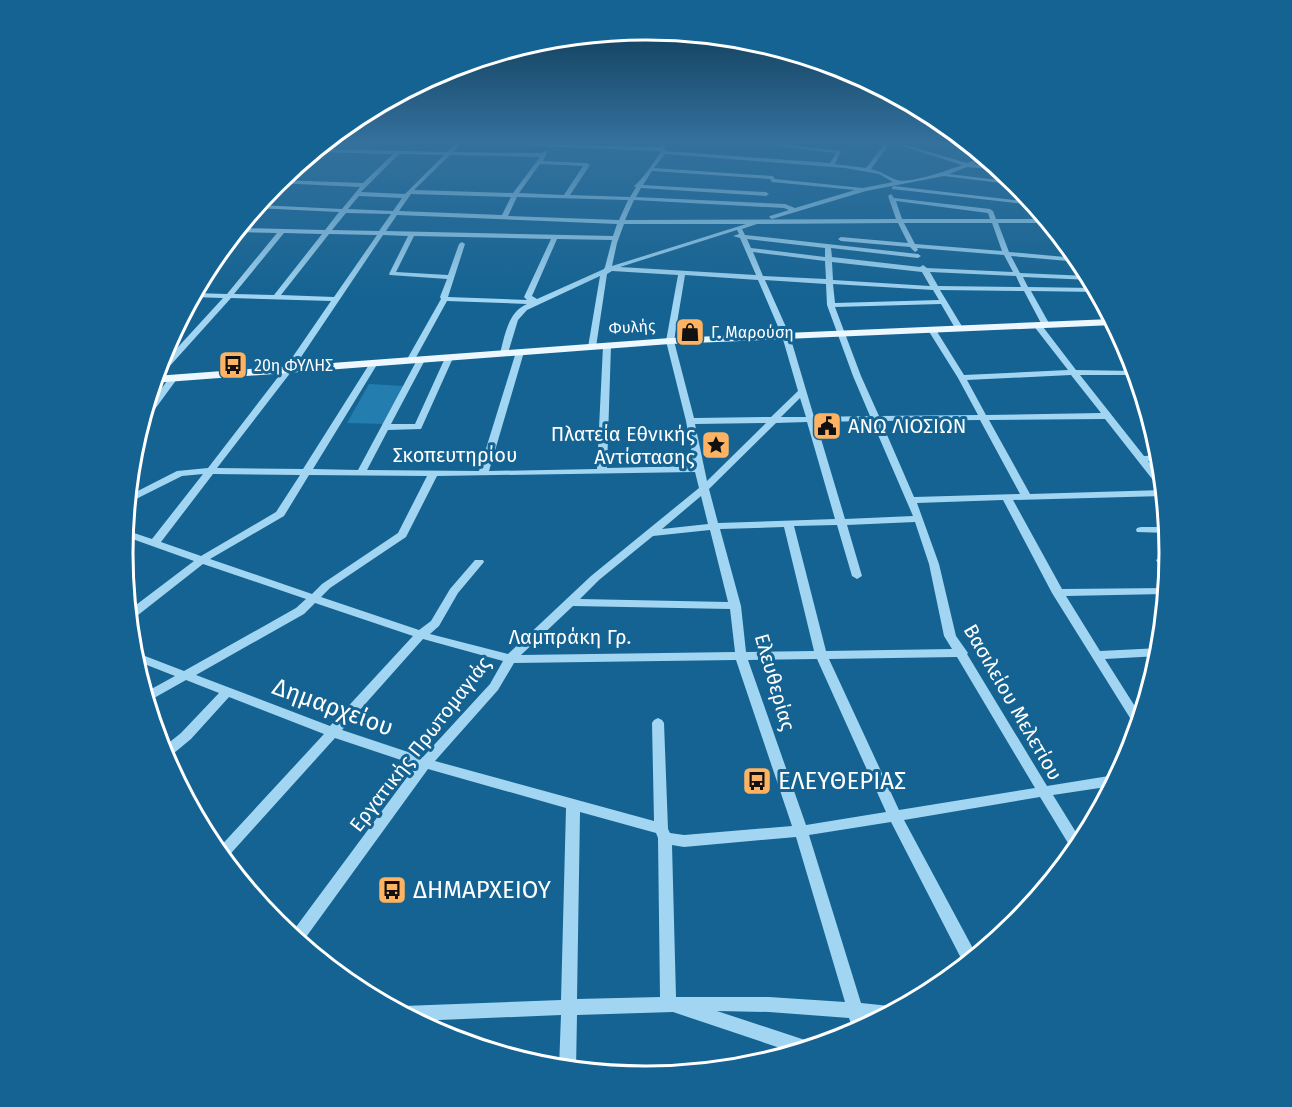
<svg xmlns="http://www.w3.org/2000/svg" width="1292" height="1107" font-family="'Fira Sans',sans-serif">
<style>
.green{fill:#237eaf}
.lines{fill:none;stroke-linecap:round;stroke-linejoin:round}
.minor{fill:#a2d5f1;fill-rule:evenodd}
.major{fill:#ecf7ff;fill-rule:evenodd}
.labels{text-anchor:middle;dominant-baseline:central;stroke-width:6;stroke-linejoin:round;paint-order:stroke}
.far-street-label{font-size:16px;fill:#fff;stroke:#146392}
.far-poi-label{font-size:16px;fill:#fff;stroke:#146392;text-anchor:start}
.poi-label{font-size:20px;fill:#fff;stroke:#146392;text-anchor:start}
.street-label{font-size:20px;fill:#fff;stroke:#146392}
.near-street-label{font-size:24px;fill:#fff;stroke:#146392}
.near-poi-label{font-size:24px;fill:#fff;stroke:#146392;text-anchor:start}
.rim{fill:none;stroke:#fff;stroke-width:3}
</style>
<rect width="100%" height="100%" fill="#146392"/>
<path class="green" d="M369,384L404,386L384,424L347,423Z"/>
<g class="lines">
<path class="minor" d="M456,143H462L453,152L542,153L544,151H548L543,161L587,163L590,165L570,195L630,197L636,187L634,186C642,180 656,160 661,151L506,145L503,143L660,147V143H664L666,151L830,163L836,153L751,143H767L841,151L835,164L866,168L885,143H890L871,169C881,171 888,177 897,180C909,184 949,170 962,165L892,143H899L967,163L984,157L987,159L974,164L996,167L1000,170L967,167L949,174L1014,182L1018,185L944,176L866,191L772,219L769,217L770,216L789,210L784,208L634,200L625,220L896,219L888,196L891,194L894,198L990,209L993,211L996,219H1046L1048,223H998L1009,252L1077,258L1080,262L1011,256L1020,273L1088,276L1091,280L1023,277L1028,287L1095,288L1097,292L1031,291L1050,325L1049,327H1043L1024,291L940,290L963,328L959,330L955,328L941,304L835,307L861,376L879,416L978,415L958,378L928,330L932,328L936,330L964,375L1068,370L1033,325L1037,323H1040L1076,370L1135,371L1136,375H1080L1144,456L1160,455V461H1148L1162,480L1163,490L1160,489L1105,419L989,420L1030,494L1163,490L1164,496L1013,500L1062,589L1166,588L1165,594L1066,596L1100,651L1160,648L1159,656L1105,659L1141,716L1138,727L1135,726L1052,593L1003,500L917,503L939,564L956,636L968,653L967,654L1047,786L1115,775L1118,776L1113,786L1053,795L1082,842L1074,853L1040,797L904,820L977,956L965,966L891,822L809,835L861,1003L890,1006L897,1010L878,1020L866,1019L868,1025L854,1033L849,1018L769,1012L717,1011L808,1041L814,1043L815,1047L795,1053L673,1012L577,1015L576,1070L559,1068L561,1015L416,1021L396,1011L397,1009L403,1006L561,1000L566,808L428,769L301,944L290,935L416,765L335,738L224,861L216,851L324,734L229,697L191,739L168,758L165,759L161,749L181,733L219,693L186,680L147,702L144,693L175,676L134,660L132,651L184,671L296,608L306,599L203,564L133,619L129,620L128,611L194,561L124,536L125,530L152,539L203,474L182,476L128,503V496L177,471L208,468L285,368L331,301L231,298L159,378H156L157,370L223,298L192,297L195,293L227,294L277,233L236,232L239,228L325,230L339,212L255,208L258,205L342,209L360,187L276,183L279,180L363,183L393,154L314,152L317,149L447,152ZM399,154L444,155L405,194L361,192ZM665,154L845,168L879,174L893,182L863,188L775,179L773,176L654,168ZM450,155L540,157L513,193L414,190ZM540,164L583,166L564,195L519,193ZM652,171L770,179L772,182L855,190L795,208L785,204L636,197L641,188L766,196L769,194L766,192L643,185ZM411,194L511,197L502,215L399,211ZM359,196L402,198L393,211L348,209ZM517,197L628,200L619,220L508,216ZM896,201L988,213L990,219H902ZM346,213L391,214L379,231L332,230ZM397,215L617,224L613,236L386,231ZM898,223L908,243L841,237L838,239L841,241L910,247L915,252L918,250L917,248L1004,255L1013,272L927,268L923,265L920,267L832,257L831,248L918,258L921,256L918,254L745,235L742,229L757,224ZM904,223H992L1002,251L915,244ZM624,224H746L612,266L617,243ZM737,230L739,234L733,236L740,238L756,275L620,267ZM284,233L322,234L274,295L234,294ZM329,234L377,235L334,297L281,295ZM383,235L408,236L389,274L390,275L447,279L440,297L441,299L406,361L410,363L414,361L447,301L527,304C508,312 505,335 500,353L504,355L508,353L518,320L527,310L600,276L588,347L592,349L596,347L607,274L612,271L678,275L666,341L686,421L694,466L607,468L611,346L607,344L603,346L597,469L489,471L524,352L520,350L516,352L479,471L367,470L388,430L421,429L453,358L449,356L445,358L415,424H391L425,360L421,358H418L358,470L313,469L378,363L374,361L370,363L303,469L217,468L291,372ZM414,236L551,239L524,297L527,300L448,297L465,244L462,242L459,244L448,275L396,272ZM557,239L612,240L605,267L604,269L537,299L532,296ZM747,239L825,248V257L751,248ZM753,252L825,261L826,279L763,276ZM832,262L922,272L930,286L833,280ZM930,272L1016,276L1021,287L938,286ZM685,275L758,280L782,336L798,391L771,417L694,418L674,341ZM765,280L826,284L827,305L853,376L870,416L814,417L790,336ZM833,284L933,290L939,300L835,303ZM1071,375L1101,413L986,415L967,380ZM800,398L806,417H781ZM980,420L1020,494L914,497L881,421ZM872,421L913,516L845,519L816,422ZM807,422L835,519L718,523L709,489L776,423ZM766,423L707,481L695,424ZM695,472L699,488L591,576L508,654L430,634L439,626L458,593L484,562L483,560H475L450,589L431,621L419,630L321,597L330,588L406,537L437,476ZM213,474L300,475L276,512L201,556L161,542ZM309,475L427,476L398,533L322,584L312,594L210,559L284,516ZM701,496L708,524L662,529ZM915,522L929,564L944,636L952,649L826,651L794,526L837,525L852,576L857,579L862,576L847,525ZM784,527L814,651L746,652L741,606L720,529ZM710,530L728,602L580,599L599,580L653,536ZM315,603L413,636L330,726L196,675L304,614ZM573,606L730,609L735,652L521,655ZM423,639L503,661L490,684L423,757L342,730ZM957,657L1035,788L899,810L829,659ZM817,659L886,812L806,825L748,660ZM736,660L792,826L684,835L670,833L668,829L664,723L662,720L658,718L654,720L652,723L654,821L435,761L498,690L514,663ZM580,812L656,833L658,838L660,997L577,999ZM796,837L845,1002L769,997H676L672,845L684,847Z
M894,186L1032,202L1034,205L892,189V187Z
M170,377H176L177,379L144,424L141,425L145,411Z
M1141,527H1167V533L1137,532L1136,530L1137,528Z
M1161,557L1165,558L1169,563L1167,574L1164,573L1156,560Z"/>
<path class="major" d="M1111,319L1114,325L670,344L153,383L155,376L670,338Z"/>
</g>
<linearGradient id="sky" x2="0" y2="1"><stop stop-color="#0b3650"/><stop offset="0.48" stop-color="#34719d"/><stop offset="1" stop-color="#34719d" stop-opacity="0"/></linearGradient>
<rect width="1292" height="298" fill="url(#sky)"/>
<defs>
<g id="shop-square" transform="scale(1.5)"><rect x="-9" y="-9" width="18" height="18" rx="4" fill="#ffb362" stroke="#146392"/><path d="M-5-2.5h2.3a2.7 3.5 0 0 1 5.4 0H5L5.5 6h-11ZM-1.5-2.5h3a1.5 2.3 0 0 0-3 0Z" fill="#111"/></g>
<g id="bus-square" transform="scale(1.5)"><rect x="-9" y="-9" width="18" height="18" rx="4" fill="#ffb362" stroke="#146392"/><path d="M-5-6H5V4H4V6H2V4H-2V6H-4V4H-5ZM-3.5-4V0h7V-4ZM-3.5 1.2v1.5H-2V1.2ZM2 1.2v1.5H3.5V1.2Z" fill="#111"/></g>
<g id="civic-square" transform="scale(1.5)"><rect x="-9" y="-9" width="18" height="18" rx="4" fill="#ffb362" stroke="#146392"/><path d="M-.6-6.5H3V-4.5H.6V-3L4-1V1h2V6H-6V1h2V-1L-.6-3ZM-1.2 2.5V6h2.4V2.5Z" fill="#111"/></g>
<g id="sight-square" transform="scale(1.5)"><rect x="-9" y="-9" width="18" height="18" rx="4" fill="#ffb362" stroke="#146392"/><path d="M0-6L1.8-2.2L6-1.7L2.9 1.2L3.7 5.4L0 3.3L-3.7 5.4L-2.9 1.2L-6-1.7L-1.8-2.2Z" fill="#111"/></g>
</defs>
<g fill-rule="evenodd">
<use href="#shop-square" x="690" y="332"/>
<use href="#bus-square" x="233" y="365"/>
<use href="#civic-square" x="827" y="426"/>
<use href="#sight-square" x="716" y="445"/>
<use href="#bus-square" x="757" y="781"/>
<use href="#bus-square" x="392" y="890"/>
</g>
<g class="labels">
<g class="far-street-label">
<text transform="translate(632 327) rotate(-4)">Φυλής</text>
</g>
<g class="far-poi-label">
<text x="711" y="332">Γ. Μαρούση</text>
<text x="254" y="365">20η ΦΥΛΗΣ</text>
</g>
<g class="poi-label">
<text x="848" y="426">ΑΝΩ ΛΙΟΣΙΩΝ</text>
<text x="695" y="434" text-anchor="end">Πλατεία Εθνικής<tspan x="695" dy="23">Αντίστασης</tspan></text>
</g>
<g class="street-label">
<text x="455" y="455">Σκοπευτηρίου</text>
<text x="570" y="637">Λαμπράκη Γρ.</text>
<text transform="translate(775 682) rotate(74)">Ελευθερίας</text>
<text transform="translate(1013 702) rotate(60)">Βασιλείου Μελετίου</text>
<text transform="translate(420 744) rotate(-52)">Εργατικής Πρωτομαγιάς</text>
</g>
<g class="near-street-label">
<text transform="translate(333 707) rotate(20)">Δημαρχείου</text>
</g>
<g class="near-poi-label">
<text x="778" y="781">ΕΛΕΥΘΕΡΙΑΣ</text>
<text x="413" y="890">ΔΗΜΑΡΧΕΙΟΥ</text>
</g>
</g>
<path d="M0 0H1292V1107H0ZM133 553a513 513 0 1 1 1026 0a513 513 0 1 1-1026 0Z" fill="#146392" fill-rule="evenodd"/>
<path class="rim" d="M133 553a513 513 0 1 1 1026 0a513 513 0 1 1-1026 0Z"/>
</svg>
